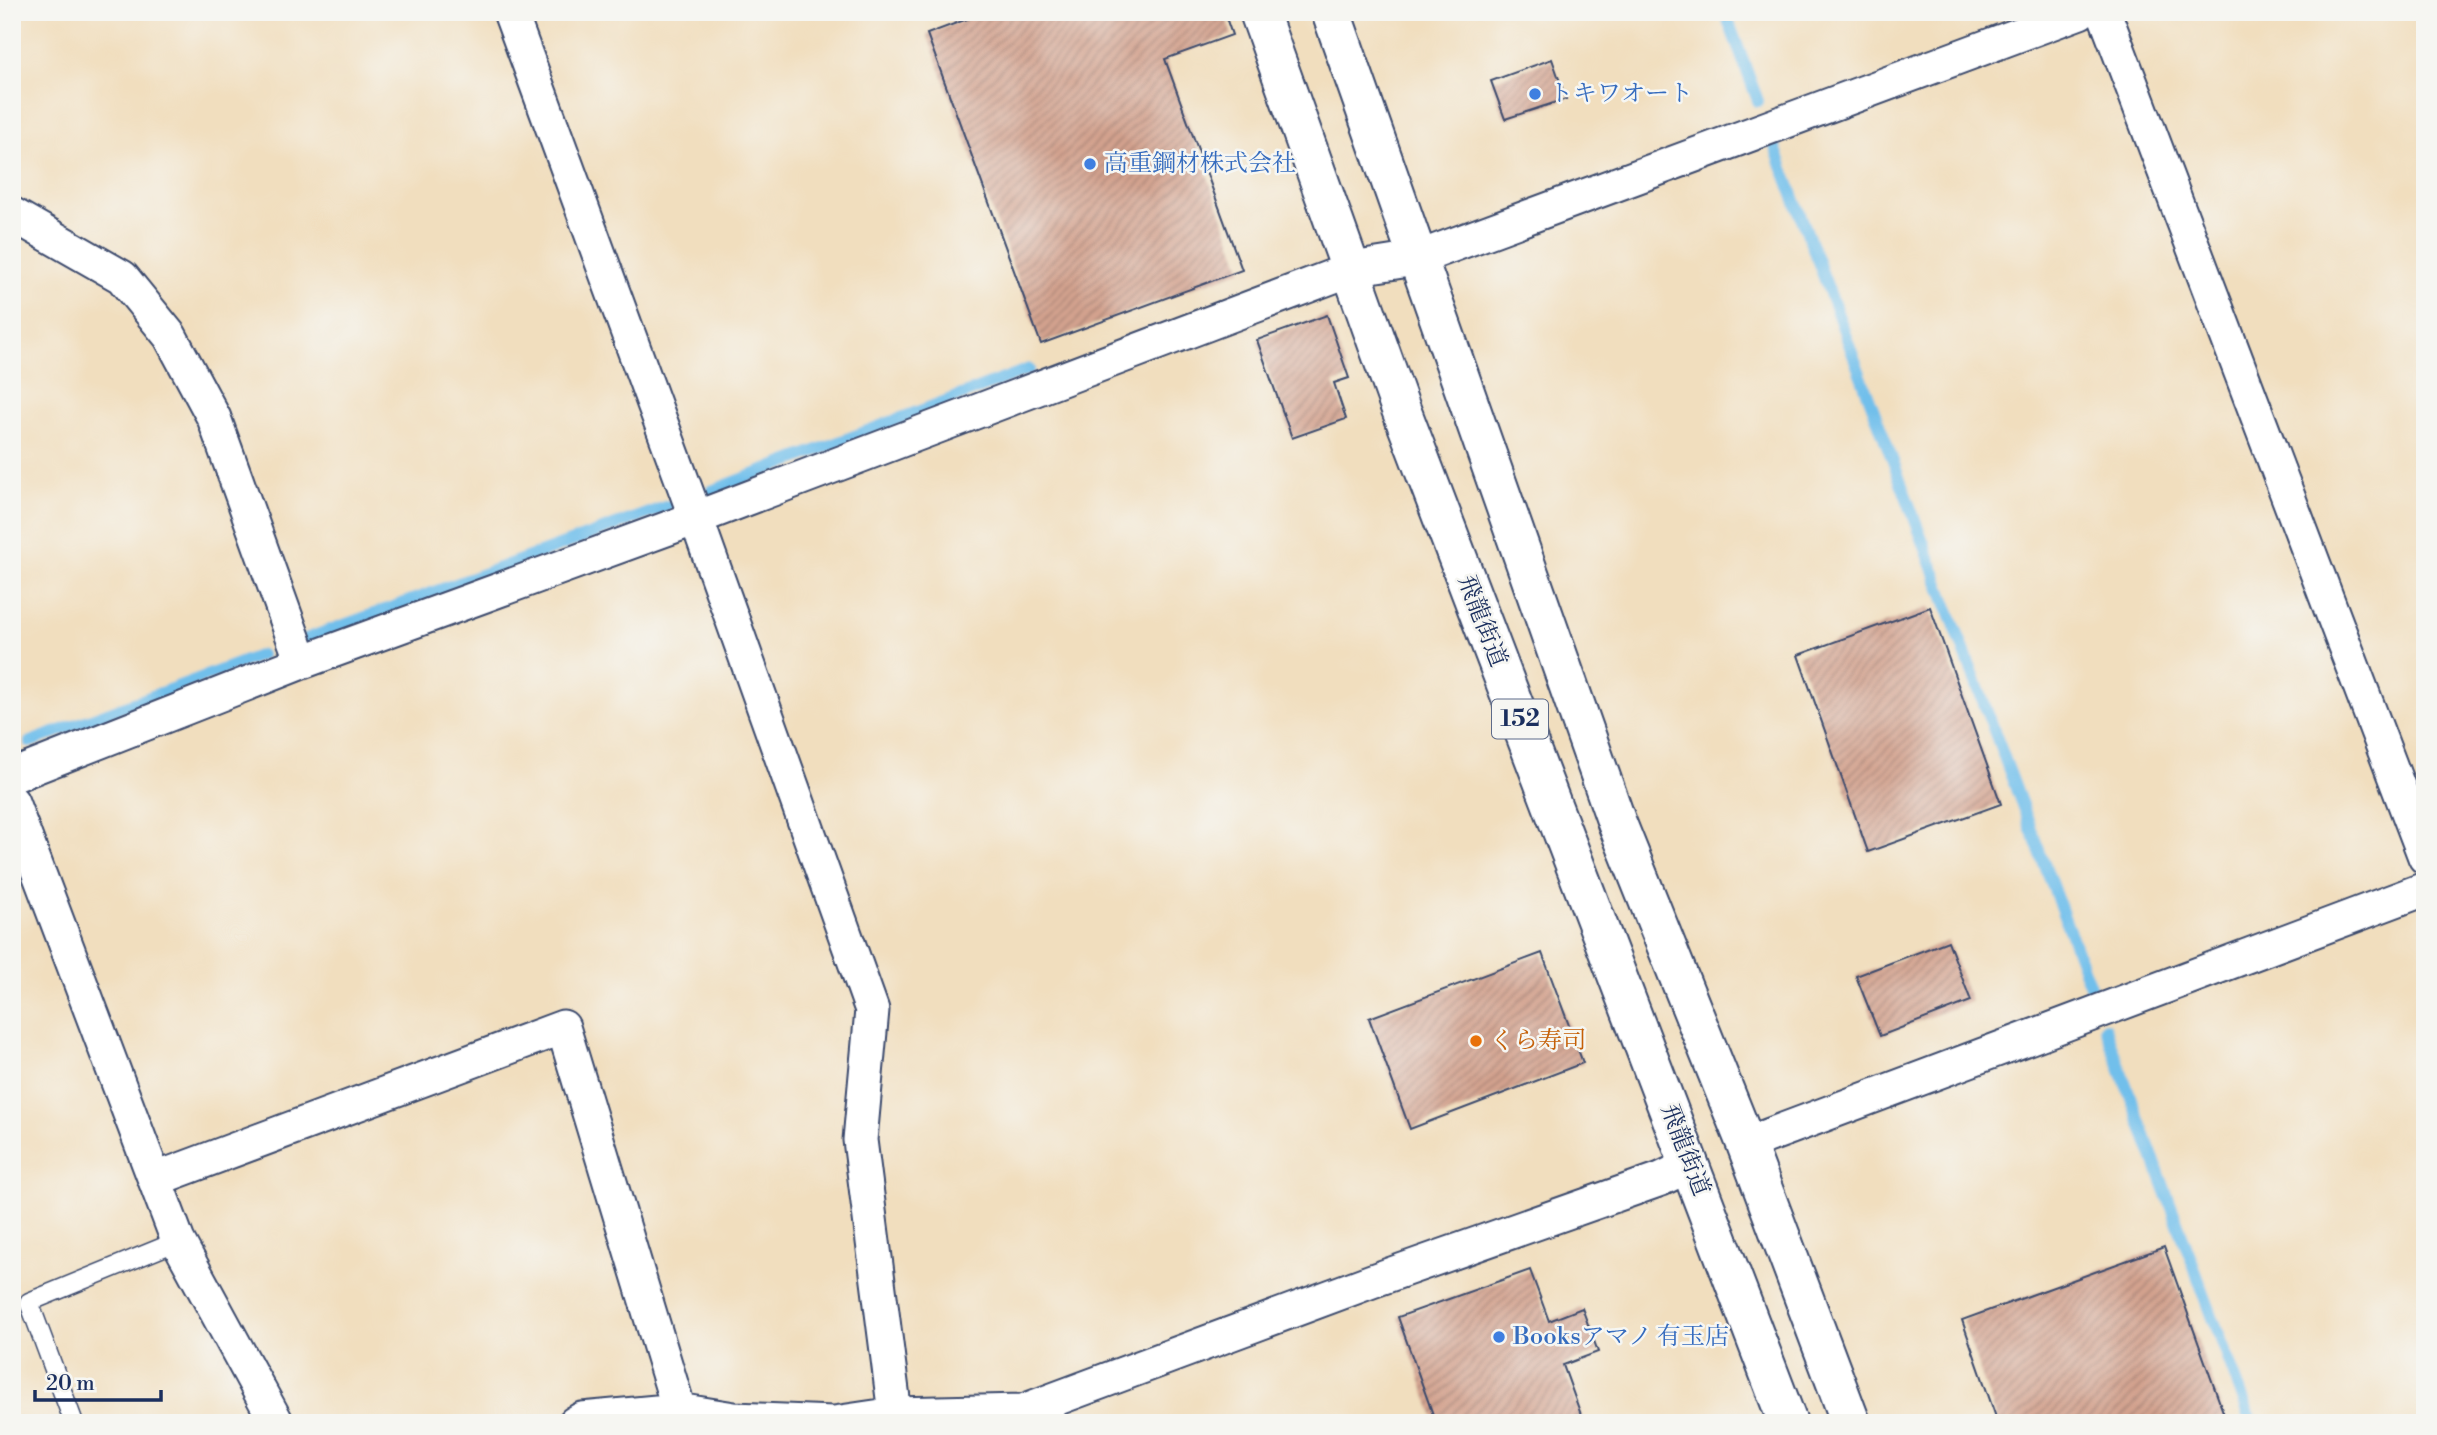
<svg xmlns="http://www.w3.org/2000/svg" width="2437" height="1435" font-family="'Libre Bodoni','Noto Serif JP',serif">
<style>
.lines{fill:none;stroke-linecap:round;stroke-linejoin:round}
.stream{stroke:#71bfeb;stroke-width:12}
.building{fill:url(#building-hatch)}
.lane-casing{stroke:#3b496c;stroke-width:21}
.street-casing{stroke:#3b496c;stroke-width:37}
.highway-casing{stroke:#3b496c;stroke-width:42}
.lane{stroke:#fff;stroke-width:18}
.street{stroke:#fff;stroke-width:33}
.highway{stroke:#fff;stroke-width:38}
.shop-dot{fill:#3f7fe0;stroke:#f6f6f2;stroke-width:2.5}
.food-dot{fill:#e8710a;stroke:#f6f6f2;stroke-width:2.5}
.labels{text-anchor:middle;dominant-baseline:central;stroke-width:5;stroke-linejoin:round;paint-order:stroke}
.shield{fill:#f6f6f2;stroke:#5d6b8a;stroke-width:2}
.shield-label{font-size:23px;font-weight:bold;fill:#1b2f5e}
.shop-label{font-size:24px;fill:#366cbe;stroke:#f6f6f2;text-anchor:start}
.street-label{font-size:24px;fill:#1b2f5e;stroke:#f6f6f2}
.food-label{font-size:24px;fill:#c56008;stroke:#f6f6f2;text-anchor:start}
</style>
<defs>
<pattern id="building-hatch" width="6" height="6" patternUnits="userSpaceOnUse" patternTransform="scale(1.75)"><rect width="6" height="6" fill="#d3a28e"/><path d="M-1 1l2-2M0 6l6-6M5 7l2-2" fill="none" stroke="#aa8477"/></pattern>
</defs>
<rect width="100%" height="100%" fill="#f6f6f2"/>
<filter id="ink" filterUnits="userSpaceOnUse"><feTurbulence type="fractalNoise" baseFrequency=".0143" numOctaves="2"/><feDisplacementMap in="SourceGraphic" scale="14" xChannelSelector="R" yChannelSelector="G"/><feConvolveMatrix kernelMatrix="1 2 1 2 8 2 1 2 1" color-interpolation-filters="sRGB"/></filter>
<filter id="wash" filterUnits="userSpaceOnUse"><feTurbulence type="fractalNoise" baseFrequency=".00686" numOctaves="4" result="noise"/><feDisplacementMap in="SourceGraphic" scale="28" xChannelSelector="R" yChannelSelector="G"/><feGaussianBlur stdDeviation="1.57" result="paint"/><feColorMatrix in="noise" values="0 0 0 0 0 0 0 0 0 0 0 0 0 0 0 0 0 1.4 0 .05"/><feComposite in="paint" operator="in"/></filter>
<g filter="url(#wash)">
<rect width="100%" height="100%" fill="#f1debe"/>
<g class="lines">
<path class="stream" d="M1725,12L1758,101
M1775,147L2093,994
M711,491L1029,369
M306,639L668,506
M30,742L261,655
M2105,1028L2252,1423"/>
</g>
<g id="blocks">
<path class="building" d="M986,12H1224L1232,35L1165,59L1242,270L1041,344L927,34Z
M1552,59L1566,99L1505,119L1491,81Z
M1327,315L1349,378L1334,383L1346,419L1292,438L1257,340Z
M1930,607L2001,804L1868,852L1798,655Z
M1948,941L1971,1001L1880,1036L1856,976Z
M1542,953L1583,1063L1410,1129L1369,1018Z
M2164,1247L2227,1423H1998L1962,1320Z
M1530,1270L1549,1321L1582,1308L1598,1352L1563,1365L1584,1423H1436L1398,1317Z"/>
</g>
</g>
<g filter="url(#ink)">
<use href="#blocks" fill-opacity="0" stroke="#3b496c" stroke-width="2"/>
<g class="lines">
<g class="lane-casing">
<path id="lane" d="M74,1423L29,1302L178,1241"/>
</g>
<g class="street-casing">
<path id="street" d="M510,12L696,518L872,1010L860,1140L895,1414
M2104,12L2425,857
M12,214L122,277L170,336L214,418L302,662
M12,776L302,662L696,518L1352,269L1415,259L2080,12
M12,802L178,1241L277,1423
M1746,1144L2425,889
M156,1179L563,1027L683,1423
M575,1423L582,1419L678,1410L734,1419L833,1423
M834,1423L895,1414L1023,1411L1372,1281L1661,1179L1690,1165"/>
</g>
<g class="highway-casing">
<path id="highway" d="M1259,12L1399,404L1788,1423
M1331,12L1617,823L1746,1144L1851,1423"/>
</g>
<use href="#lane" class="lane"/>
<use href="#street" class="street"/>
<use href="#highway" class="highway"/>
</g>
</g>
<g class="shop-dot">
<circle cx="1535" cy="94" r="7"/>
<circle cx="1090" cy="164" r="7"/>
<circle cx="1499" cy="1337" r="7"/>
</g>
<circle class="food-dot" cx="1476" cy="1041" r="7"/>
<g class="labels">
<rect class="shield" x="1492" y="699.5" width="56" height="39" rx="5"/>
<g class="shield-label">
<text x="1520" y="719">152</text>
</g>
<g class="shop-label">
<text x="1549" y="94">トキワオート</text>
<text x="1104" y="164">高重鋼材株式会社</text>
<text x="1513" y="1337">Booksアマノ 有玉店</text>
</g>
<g class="street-label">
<text transform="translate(1482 621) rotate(69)">飛龍街道</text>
<text transform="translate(1685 1150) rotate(69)">飛龍街道</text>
</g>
<g class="food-label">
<text x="1490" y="1041">くら寿司</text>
</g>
</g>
<rect width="2437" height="1435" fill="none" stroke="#f6f6f2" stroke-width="42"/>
<path d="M35 1390v10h126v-10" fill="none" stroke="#1b2f5e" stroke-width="3.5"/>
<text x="46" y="1390" font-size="21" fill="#1b2f5e" stroke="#f6f6f2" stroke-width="5" paint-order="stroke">20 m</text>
</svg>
